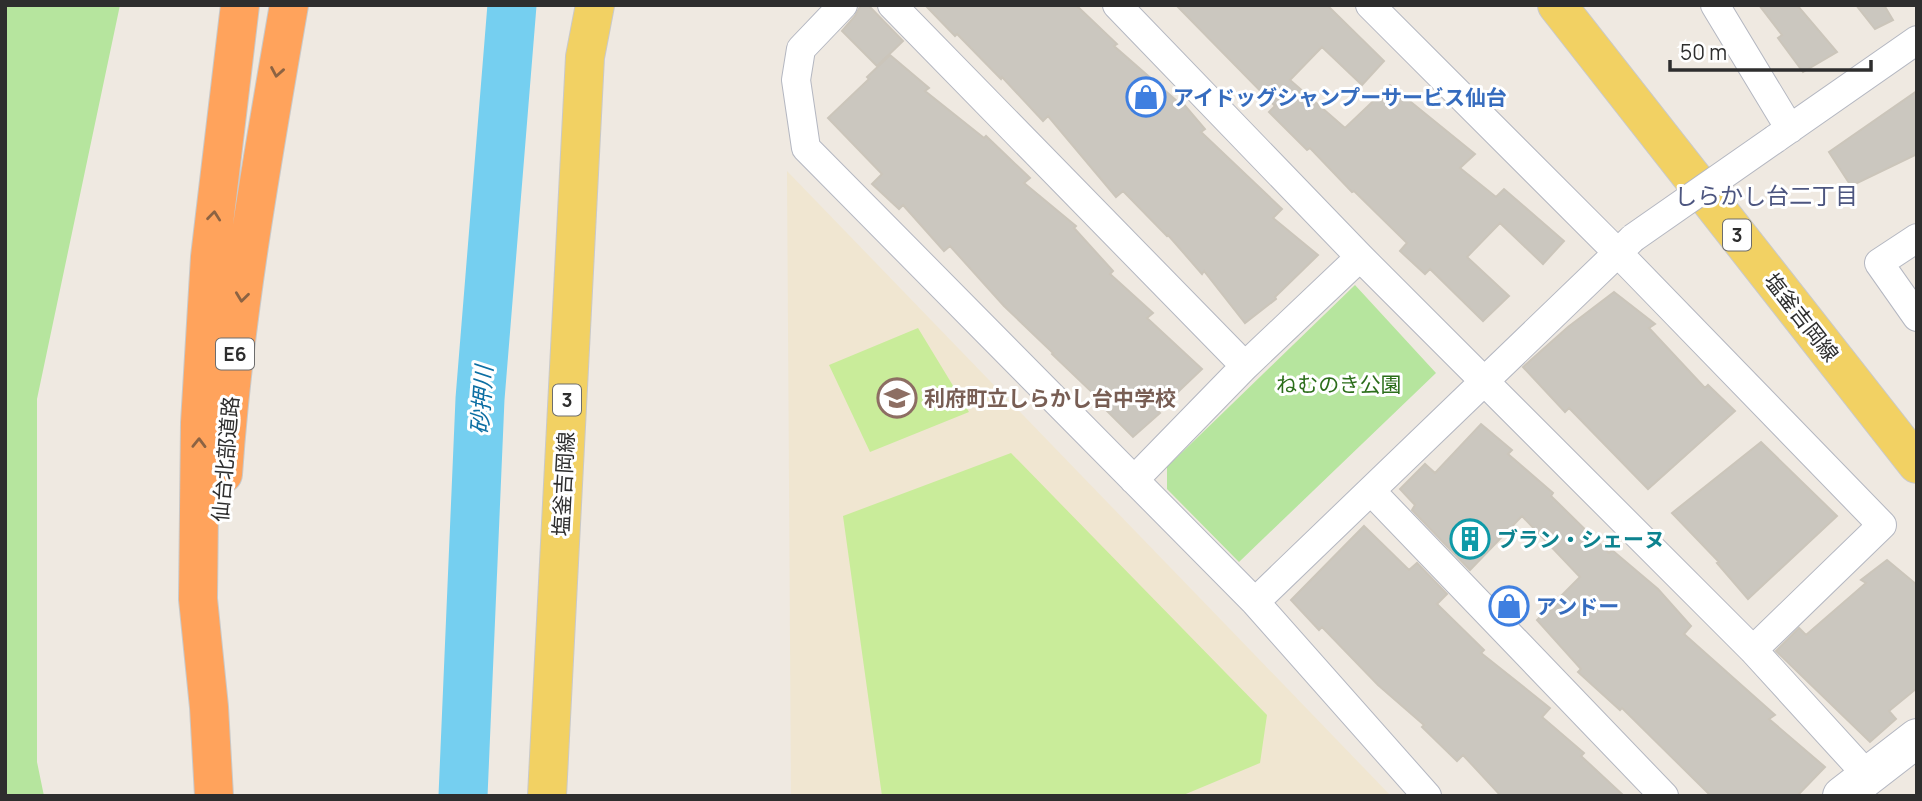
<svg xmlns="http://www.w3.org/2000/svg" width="1922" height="801" font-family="Manrope,'Noto Sans JP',sans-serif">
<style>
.education{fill:#f0e6d1}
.green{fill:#b6e59e}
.pitch{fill:#c9ec9a}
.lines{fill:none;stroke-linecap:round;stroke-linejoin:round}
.river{stroke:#75cff0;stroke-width:49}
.building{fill:#cbc7bf;stroke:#cbc5ba;stroke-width:2}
.street-casing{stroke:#b4b7c1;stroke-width:30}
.secondary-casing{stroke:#b4b7c1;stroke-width:40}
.primary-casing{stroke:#c9c9c9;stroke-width:40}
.highway-casing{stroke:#c9c9c9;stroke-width:40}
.street{stroke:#fff;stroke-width:28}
.secondary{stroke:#fff;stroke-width:38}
.primary{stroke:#f2d163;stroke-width:38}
.highway{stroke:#ffa35c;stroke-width:38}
.street-bridge-casing{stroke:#b4b7c1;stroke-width:30;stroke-linecap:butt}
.street-bridge{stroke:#fff;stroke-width:28}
.oneway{stroke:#8c6343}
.labels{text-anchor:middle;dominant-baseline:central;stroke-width:6;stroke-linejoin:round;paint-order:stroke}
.shield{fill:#fff;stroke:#6d6d6d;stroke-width:2}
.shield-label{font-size:19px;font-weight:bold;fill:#2e2e2e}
.shop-label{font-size:21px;font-weight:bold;fill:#366cbe;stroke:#fff;text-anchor:start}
.street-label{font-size:21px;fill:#2e2e2e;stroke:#fff}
.park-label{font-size:21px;fill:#2c6e1b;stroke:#fff}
.education-label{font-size:21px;font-weight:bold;fill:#785e54;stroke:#fff;text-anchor:start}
.culture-label{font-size:21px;font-weight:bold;fill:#0d838f;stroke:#fff;text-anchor:start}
.neighbourhood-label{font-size:23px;fill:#4d5680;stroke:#fff}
.water-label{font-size:23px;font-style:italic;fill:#0d6fa3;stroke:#fff}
</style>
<rect width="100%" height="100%" fill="#efe9e1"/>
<path class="education" d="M787,171L1226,625L1391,796H791Z"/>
<path class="green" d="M5,5H120L37,399V762L44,796H5Z
M1355,285L1436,373L1239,562L1167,489V467Z"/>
<path class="pitch" d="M918,328L969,412L870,452L829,365Z
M1011,453L1267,715L1260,763L1181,796H882L843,516Z"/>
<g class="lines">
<path class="river" d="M463,796L480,399L512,5"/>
</g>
<path class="building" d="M861,5H868L903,41L877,66L842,31L855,16Z
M925,5H1076L1117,44L1114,46L1178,102L1181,101L1205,129L1201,132L1282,209L1273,218L1318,255L1275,297L1276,299L1245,323L1204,271L1202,274L1168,235L1167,236L1123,191L1116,197L1048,116L1043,121L1002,77L1001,79L957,34L955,36Z
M1176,5H1327L1384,61L1362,85L1322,47L1290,80L1345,128L1390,85L1475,154L1460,168L1496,197L1504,189L1564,241L1543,264L1500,223L1467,257L1509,296L1483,321L1430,269L1425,274L1400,251L1407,243L1354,191L1352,192L1310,148L1307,150L1269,112L1275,106Z
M1759,5H1797L1837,52L1803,72L1778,38L1782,35Z
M1856,5H1884L1893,20L1875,29Z
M890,55L929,88L925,91L984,138L986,136L1030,178L1024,183L1076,226L1074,228L1113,271L1110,274L1153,313L1147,318L1202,369L1158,411L1160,413L1133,437L1094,398L1096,396L1052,354L1053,353L1004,306L950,246L944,251L903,205L899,209L872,184L882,174L828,118L869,79L867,77Z
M1917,91V154L1851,186L1829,152Z
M1614,292L1655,324L1649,328L1705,388L1708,385L1735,411L1648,489L1569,408L1565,412L1523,367L1568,327Z
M1481,424L1512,450L1508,454L1553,493L1551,496L1609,553L1612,550L1658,589L1691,626L1684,634L1775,715L1769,719L1825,767L1797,796H1711L1622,708L1620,710L1578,672L1581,669L1537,620L1580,577L1522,516L1470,570L1412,510L1415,505L1400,489L1425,464L1435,473Z
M1761,442L1837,516L1748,599L1717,563L1719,562L1672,513Z
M1364,526L1409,570L1417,563L1447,594L1437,604L1484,650L1481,653L1550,708L1542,717L1584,753L1581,756L1624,796H1501L1463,755L1457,761L1422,727L1424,725L1378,685L1322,627L1319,630L1291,600Z
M1887,560L1917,585V688L1889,711L1896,719L1870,742L1776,651L1799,628L1806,635L1866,583L1861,580Z"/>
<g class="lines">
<g class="street-casing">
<path id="street" d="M843,5L801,49L796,80L806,148L1255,602L1427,796
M892,5L1245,366
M1117,5L1360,257L1753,650L1868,776
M1370,5L1618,253L1882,525L1753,650
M1715,5L1790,129
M1775,139L1917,40
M1917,238L1879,263L1917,317
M1134,480L1245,366L1360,257
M1371,491L1664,796
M1255,602L1631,240"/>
</g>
<g class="secondary-casing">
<path id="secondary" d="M1842,796L1917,738"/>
</g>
<g class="primary-casing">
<path id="primary" d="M1557,5L1917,464
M547,796L585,57L595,5"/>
</g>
<g class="highway-casing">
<path id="highway" d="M223,474C234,317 262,161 289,5
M214,796L209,707L198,599L200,423L210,257L240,5"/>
</g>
<use href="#street" class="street"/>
<use href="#secondary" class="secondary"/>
<use href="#primary" class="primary"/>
<use href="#highway" class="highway"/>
<g class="street-bridge-casing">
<path id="street-bridge" d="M1633,238L1775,139"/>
</g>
<use href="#street-bridge" class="street-bridge"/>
</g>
<defs><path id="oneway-chevron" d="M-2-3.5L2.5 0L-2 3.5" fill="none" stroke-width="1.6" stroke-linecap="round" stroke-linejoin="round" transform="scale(1.75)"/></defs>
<g class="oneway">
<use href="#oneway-chevron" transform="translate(277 72) rotate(100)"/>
<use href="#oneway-chevron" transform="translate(214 216) rotate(-84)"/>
<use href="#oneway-chevron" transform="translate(242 297) rotate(97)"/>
<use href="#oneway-chevron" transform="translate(199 443) rotate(-89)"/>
</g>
<defs>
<g id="shop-ring" transform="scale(2.0125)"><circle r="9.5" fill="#fff" stroke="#3f7fe0" stroke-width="1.5"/><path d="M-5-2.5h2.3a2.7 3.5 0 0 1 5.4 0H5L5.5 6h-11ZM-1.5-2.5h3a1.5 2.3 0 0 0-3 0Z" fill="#3f7fe0"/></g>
<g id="school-ring" transform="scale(2.0125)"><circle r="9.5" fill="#fff" stroke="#8d6e63" stroke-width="1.5"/><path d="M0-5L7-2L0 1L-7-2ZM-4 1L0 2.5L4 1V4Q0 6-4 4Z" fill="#8d6e63"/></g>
<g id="building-ring" transform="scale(2.0125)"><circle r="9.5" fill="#fff" stroke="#0f9aa8" stroke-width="1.5"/><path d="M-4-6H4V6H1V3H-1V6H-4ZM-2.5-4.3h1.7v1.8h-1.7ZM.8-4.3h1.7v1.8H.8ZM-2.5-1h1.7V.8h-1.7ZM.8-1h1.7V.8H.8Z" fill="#0f9aa8"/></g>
</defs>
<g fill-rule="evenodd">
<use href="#shop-ring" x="1146" y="97"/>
<use href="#school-ring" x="897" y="398"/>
<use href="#building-ring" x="1470" y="539"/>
<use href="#shop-ring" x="1509" y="606"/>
</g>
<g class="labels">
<g class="shield">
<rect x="1723" y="219.5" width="28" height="31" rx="5"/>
<rect x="216" y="338.5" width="38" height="31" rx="5"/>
<rect x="553" y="384.5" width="28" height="31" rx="5"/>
</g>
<g class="shield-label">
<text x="1737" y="235">3</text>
<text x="235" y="354">E6</text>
<text x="567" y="400">3</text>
</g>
<g class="shop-label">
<text x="1173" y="97">アイドッグシャンプーサービス仙台</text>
<text x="1536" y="606">アンドー</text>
</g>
<g class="street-label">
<text transform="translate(1802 317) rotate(52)">塩釜吉岡線</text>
<text transform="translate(225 459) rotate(-85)">仙台北部道路</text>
<text transform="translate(563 484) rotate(-87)">塩釜吉岡線</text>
</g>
<g class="park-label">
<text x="1339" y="384">ねむのき公園</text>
</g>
<g class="education-label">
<text x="924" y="398">利府町立しらかし台中学校</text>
</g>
<g class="culture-label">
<text x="1497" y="539">ブラン・シェーヌ</text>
</g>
<g class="neighbourhood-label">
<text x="1766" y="195">しらかし台二丁目</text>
</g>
<g class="water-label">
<text transform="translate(481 400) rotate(-86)">砂押川</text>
</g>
</g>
<rect width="1922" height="801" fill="none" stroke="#2e2e2e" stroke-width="14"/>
<path d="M1670 60v10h201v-10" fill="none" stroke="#2e2e2e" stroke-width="3.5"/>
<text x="1680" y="60" font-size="21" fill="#2e2e2e" stroke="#ffffff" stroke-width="5" paint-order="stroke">50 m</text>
</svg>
